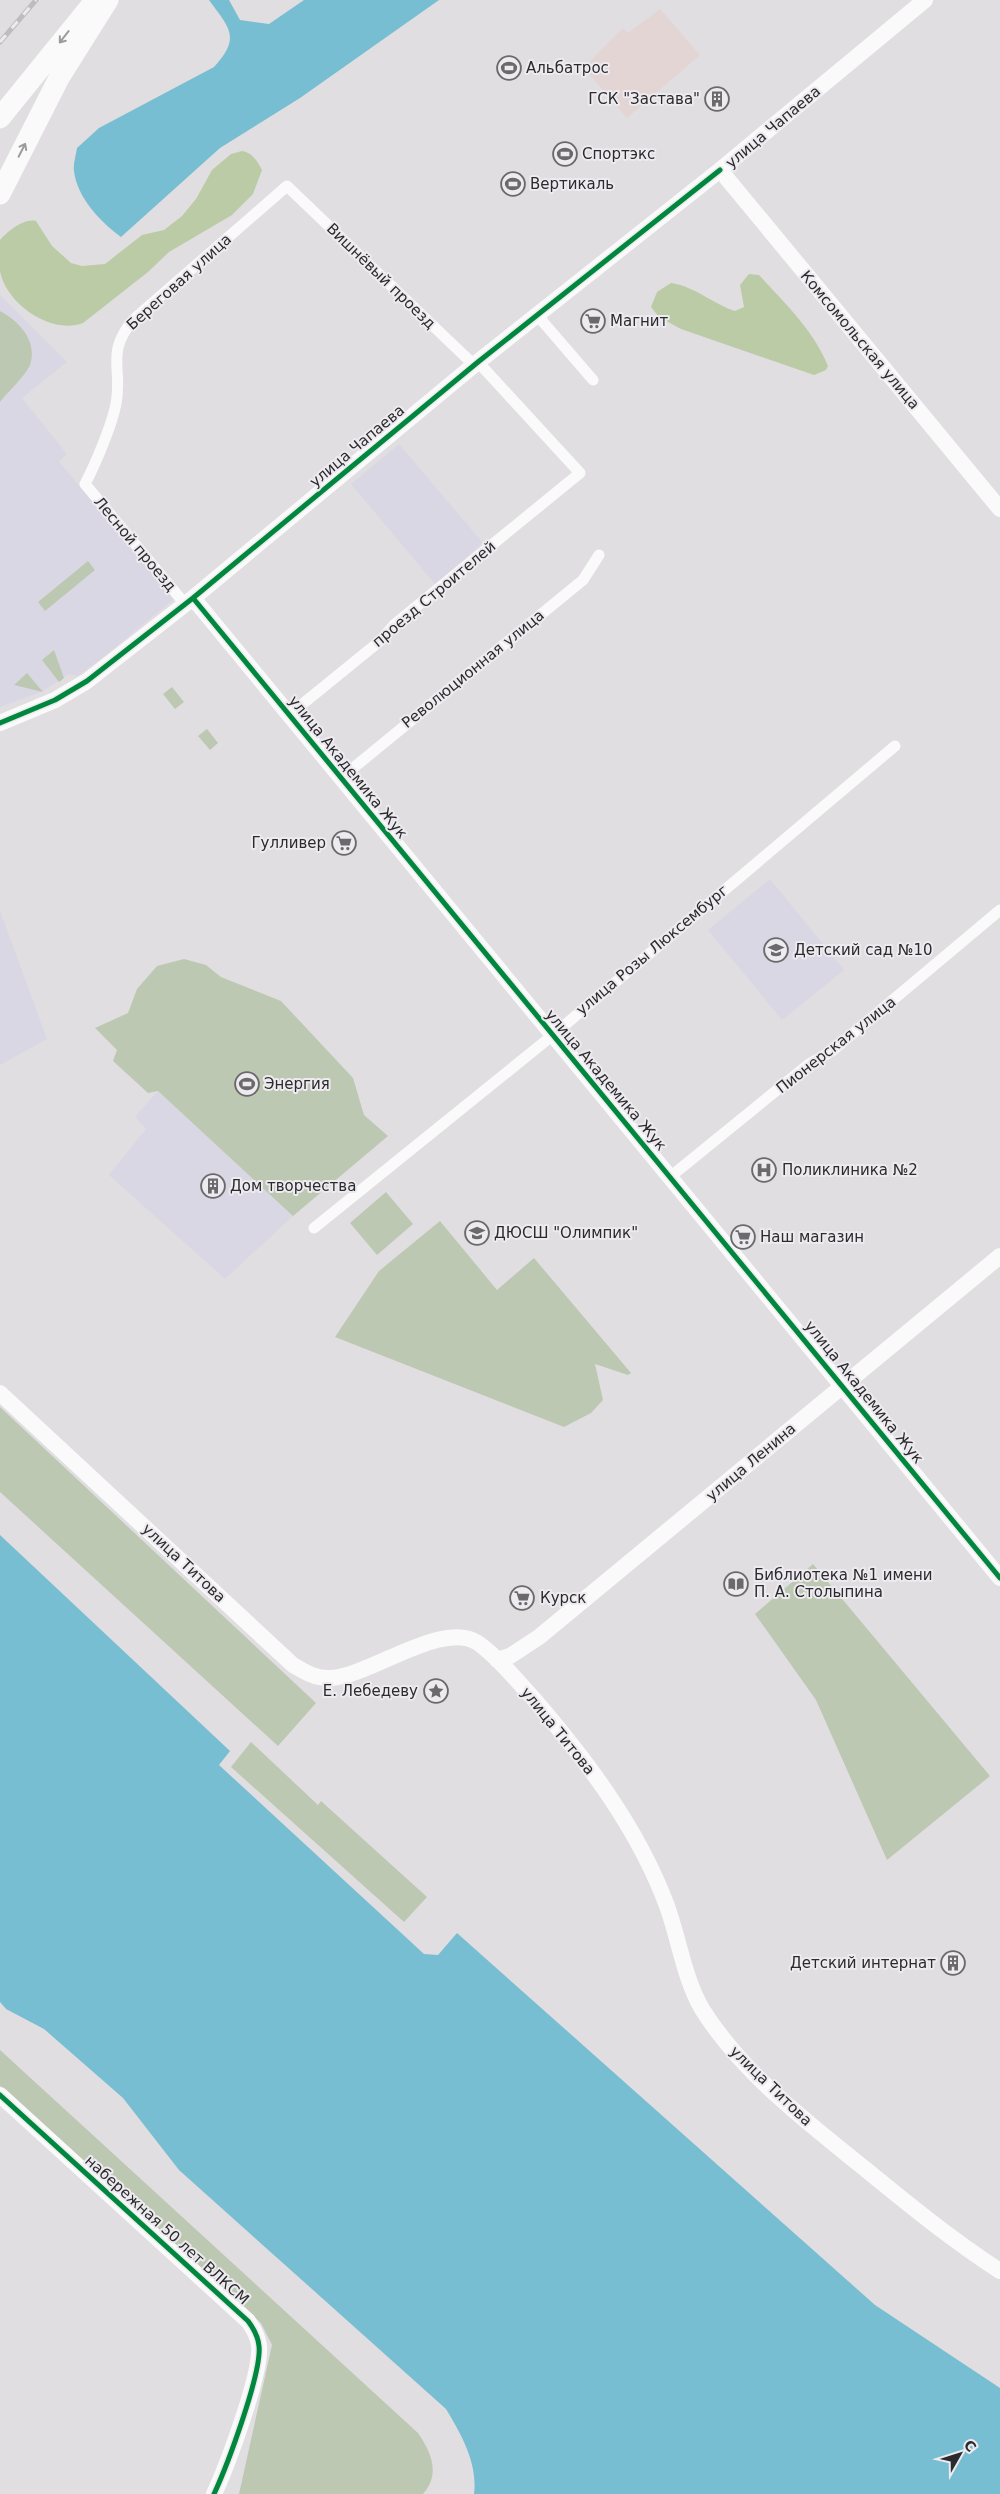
<svg xmlns="http://www.w3.org/2000/svg" width="1000" height="2494" font-family="'DejaVu Sans',sans-serif">
<style>
.industrial{fill:#e4d5d5}
.education{fill:#dad7e4}
.green{fill:#bdc8b2}
.forest{fill:#bacba6}
.water{fill:#78bed2}
.lines{fill:none;stroke-linecap:round;stroke-linejoin:round}
.street{stroke:#fafafa;stroke-width:11}
.secondary{stroke:#fafafa;stroke-width:16}
.highway{stroke:#fafafa;stroke-width:21}
.rail-casing{stroke:#bdbdbe;stroke-width:5}
.rail{stroke:#edebf0;stroke-width:3;stroke-dasharray:9;stroke-linecap:butt}
.cycleway-casing{stroke:#edebf0;stroke-width:8}
.cycleway{stroke:#00873e;stroke-width:5}
.oneway{stroke:#9d9c9d}
.labels{text-anchor:middle;dominant-baseline:central;stroke-width:4;stroke-linejoin:round;paint-order:stroke}
.poi-label{font-size:15px;fill:#2b2a2c;stroke:#edebf0;text-anchor:start}
.street-label{font-size:15px;fill:#2b2a2c;stroke:#edebf0}
</style>
<rect width="100%" height="100%" fill="#e0dee1"/>
<path class="industrial" d="M660,9L700,55L627,118L585,69L588,67L586,65L623,28L628,33Z"/>
<path class="education" d="M0,295L67,362L22,398L67,454L59,462L175,598L101,659L77,676L69,674L41,692L0,707Z
M399,444L483,543L435,584L351,484Z
M770,879L844,970L782,1020L708,930Z
M0,911L47,1039L0,1065Z
M158,1091L293,1216L225,1279L109,1175L146,1129L135,1117Z"/>
<path class="green" d="M0,311C19,321 38,341 30,365C26,375 7,393 0,402Z
M88,561L95,570L45,611L38,602Z
M54,650L64,678L59,682L42,660Z
M27,673L43,692L14,685Z
M172,687L184,702L175,709L163,694Z
M207,729L218,743L210,750L198,736Z
M184,959L206,965L221,977L281,1001L353,1078L364,1115L388,1136L293,1216L158,1091L148,1093L113,1061L117,1050L95,1028L128,1013L137,989L157,966Z
M386,1192L413,1224L377,1255L350,1223Z
M440,1221L497,1290L534,1258L631,1373L628,1375L595,1364L603,1400L591,1413L564,1427L335,1337L379,1271Z
M0,1407L316,1703L278,1746L0,1492Z
M813,1564L990,1776L887,1860L816,1700L755,1614Z
M251,1742L318,1805L321,1801L427,1897L404,1922L231,1767Z
M0,2050L418,2433C431,2452 441,2474 423,2494H239L272,2345L261,2323L0,2086Z"/>
<path class="forest" d="M242,151C253,153 257,161 262,170L253,194L232,215L169,252L148,272L83,323C51,335 6,304 0,271C0,261 0,249 0,240C8,231 24,218 36,221L52,246L71,263L82,266L105,264L142,235L164,230L182,216L196,199L212,170L231,154Z
M749,274L759,275C784,302 814,331 828,366L826,370L814,375L681,329L659,317L651,307L657,292L671,283C694,286 713,304 735,311L744,307L740,285Z"/>
<path class="water" d="M209,0H229L240,20L269,24L304,0H439L300,98L220,148L121,237C101,222 77,198 74,171C73,164 76,155 77,148L99,128L214,67C241,37 230,29 209,0Z
M0,1535L230,1751L219,1765L424,1954L438,1955L457,1933L875,2305L1000,2388V2494H474C478,2463 461,2434 446,2409L179,2170L123,2098L44,2029L6,2009L0,2002Z"/>
<g class="lines">
<path class="street" d="M537,315L593,380
M185,604L85,484C95,465 112,425 116,404C123,368 105,354 133,320L287,186L474,365
M289,715L380,641L395,624L580,473L478,362
M341,778L583,580L599,555
M670,1177L809,1064L832,1051L1000,910
M314,1228L553,1035L895,746"/>
<path class="secondary" d="M720,170L1000,509
M193,598L1000,1578
M0,723L55,700L87,681L193,598L474,365L720,170L925,0
M0,1393L293,1665C305,1672 316,1679 331,1678C370,1676 443,1619 478,1643C499,1658 516,1680 533,1698C587,1761 638,1828 667,1906C679,1939 684,1978 702,2009C742,2073 806,2121 864,2168C908,2204 952,2240 1000,2271
M497,1660L510,1656L539,1637L1000,1256
M0,2095L248,2321C254,2329 258,2336 259,2346C262,2373 227,2466 214,2494"/>
<path class="highway" d="M0,118L89,8
M0,194L59,78L108,0"/>
<g class="rail-casing">
<path id="rail" d="M0,42L36,0"/>
</g>
<use href="#rail" class="rail"/>
<g class="cycleway-casing">
<path id="cycleway" d="M193,598L1000,1578
M0,723L55,700L87,681L193,598L478,362L720,170
M0,2095L248,2321C254,2329 258,2336 259,2346C262,2373 227,2466 214,2494"/>
</g>
<use href="#cycleway" class="cycleway"/>
</g>
<defs><path id="oneway-shaft" d="M-6 0H5M1.5-3L5.5 0L1.5 3" fill="none" stroke-width="1.6" stroke-linecap="round" stroke-linejoin="round" transform="scale(1.25)"/></defs>
<g class="oneway">
<use href="#oneway-shaft" transform="translate(64 37) rotate(128)"/>
<use href="#oneway-shaft" transform="translate(22 150) rotate(-63)"/>
</g>
<defs>
<g id="stadium-ring" transform="scale(1.25)"><circle r="9.5" fill="#edebf0" stroke="#6a696b" stroke-width="1.5"/><path d="M0-5a6.5 5 0 1 0 0 10a6.5 5 0 1 0 0-10ZM-3.5-1.8h7v3.6h-7Z" fill="#6a696b"/></g>
<g id="building-ring" transform="scale(1.25)"><circle r="9.5" fill="#edebf0" stroke="#6a696b" stroke-width="1.5"/><path d="M-4-6H4V6H1V3H-1V6H-4ZM-2.5-4.3h1.7v1.8h-1.7ZM.8-4.3h1.7v1.8H.8ZM-2.5-1h1.7V.8h-1.7ZM.8-1h1.7V.8H.8Z" fill="#6a696b"/></g>
<g id="supermarket-ring" transform="scale(1.25)"><circle r="9.5" fill="#edebf0" stroke="#6a696b" stroke-width="1.5"/><path d="M-6-5.5h2.5l.6 2H6L4.5 2H-2.5L-4.4-4H-6ZM-1.5 3.2a1.3 1.3 0 1 0 .1 0ZM3 3.2a1.3 1.3 0 1 0 .1 0Z" fill="#6a696b"/></g>
<g id="school-ring" transform="scale(1.25)"><circle r="9.5" fill="#edebf0" stroke="#6a696b" stroke-width="1.5"/><path d="M0-5L7-2L0 1L-7-2ZM-4 1L0 2.5L4 1V4Q0 6-4 4Z" fill="#6a696b"/></g>
<g id="hospital-ring" transform="scale(1.25)"><circle r="9.5" fill="#edebf0" stroke="#6a696b" stroke-width="1.5"/><path d="M-5-5h3v3.5h4V-5h3V5h-3V1.5h-4V5h-3Z" fill="#6a696b"/></g>
<g id="library-ring" transform="scale(1.25)"><circle r="9.5" fill="#edebf0" stroke="#6a696b" stroke-width="1.5"/><path d="M-6-4Q-3-5.5-.7-3.5V5Q-3 3-6 4ZM6-4Q3-5.5 .7-3.5V5Q3 3 6 4Z" fill="#6a696b"/></g>
<g id="sight-ring" transform="scale(1.25)"><circle r="9.5" fill="#edebf0" stroke="#6a696b" stroke-width="1.5"/><path d="M0-6L1.8-2.2L6-1.7L2.9 1.2L3.7 5.4L0 3.3L-3.7 5.4L-2.9 1.2L-6-1.7L-1.8-2.2Z" fill="#6a696b"/></g>
</defs>
<g fill-rule="evenodd">
<use href="#stadium-ring" x="509" y="68"/>
<use href="#building-ring" x="717" y="99"/>
<use href="#stadium-ring" x="565" y="154"/>
<use href="#stadium-ring" x="513" y="184"/>
<use href="#supermarket-ring" x="593" y="321"/>
<use href="#supermarket-ring" x="344" y="843"/>
<use href="#school-ring" x="776" y="950"/>
<use href="#stadium-ring" x="247" y="1084"/>
<use href="#hospital-ring" x="764" y="1170"/>
<use href="#building-ring" x="213" y="1186"/>
<use href="#school-ring" x="477" y="1233"/>
<use href="#supermarket-ring" x="743" y="1237"/>
<use href="#library-ring" x="736" y="1584"/>
<use href="#supermarket-ring" x="522" y="1598"/>
<use href="#sight-ring" x="436" y="1691"/>
<use href="#building-ring" x="953" y="1963"/>
</g>
<g class="labels">
<g class="poi-label">
<text x="526" y="68">Альбатрос</text>
<text x="700" y="99" text-anchor="end">ГСК "Застава"</text>
<text x="582" y="154">Спортэкс</text>
<text x="530" y="184">Вертикаль</text>
<text x="610" y="321">Магнит</text>
<text x="326" y="843" text-anchor="end">Гулливер</text>
<text x="794" y="950">Детский сад №10</text>
<text x="264" y="1084">Энергия</text>
<text x="782" y="1170">Поликлиника №2</text>
<text x="230" y="1186">Дом творчества</text>
<text x="494" y="1233">ДЮСШ "Олимпик"</text>
<text x="760" y="1237">Наш магазин</text>
<text x="754" y="1575">Библиотека №1 имени<tspan x="754" dy="17">П. А. Столыпина</tspan></text>
<text x="540" y="1598">Курск</text>
<text x="418" y="1691" text-anchor="end">Е. Лебедеву</text>
<text x="936" y="1963" text-anchor="end">Детский интернат</text>
</g>
<g class="street-label">
<text transform="translate(773 127) rotate(-40)">улица Чапаева</text>
<text transform="translate(381 276) rotate(44)">Вишнёвый проезд</text>
<text transform="translate(179 282) rotate(-42)">Береговая улица</text>
<text transform="translate(860 340) rotate(50)">Комсомольская улица</text>
<text transform="translate(357 446) rotate(-40)">улица Чапаева</text>
<text transform="translate(135 544) rotate(50)">Лесной проезд</text>
<text transform="translate(434 594) rotate(-40)">проезд Строителей</text>
<text transform="translate(473 669) rotate(-39)">Революционная улица</text>
<text transform="translate(348 767) rotate(51)">улица Академика Жук</text>
<text transform="translate(652 950) rotate(-40)">улица Розы Люксембург</text>
<text transform="translate(836 1045) rotate(-38)">Пионерская улица</text>
<text transform="translate(606 1080) rotate(50)">улица Академика Жук</text>
<text transform="translate(864 1392) rotate(51)">улица Академика Жук</text>
<text transform="translate(751 1462) rotate(-40)">улица Ленина</text>
<text transform="translate(184 1563) rotate(43)">улица Титова</text>
<text transform="translate(558 1731) rotate(51)">улица Титова</text>
<text transform="translate(771 2086) rotate(44)">улица Титова</text>
<text transform="translate(167 2230) rotate(42)">набережная 50 лет ВЛКСМ</text>
</g>
</g>
<g transform="translate(960 2454) rotate(51)" stroke="#edebf0" stroke-width="4" paint-order="stroke">
<path d="M0-4L9 19L0 12L-9 19Z" fill="#2b2a2c"/>
<text y="-8" font-size="14" font-weight="bold" text-anchor="middle" fill="#2b2a2c">С</text>
</g>
</svg>
